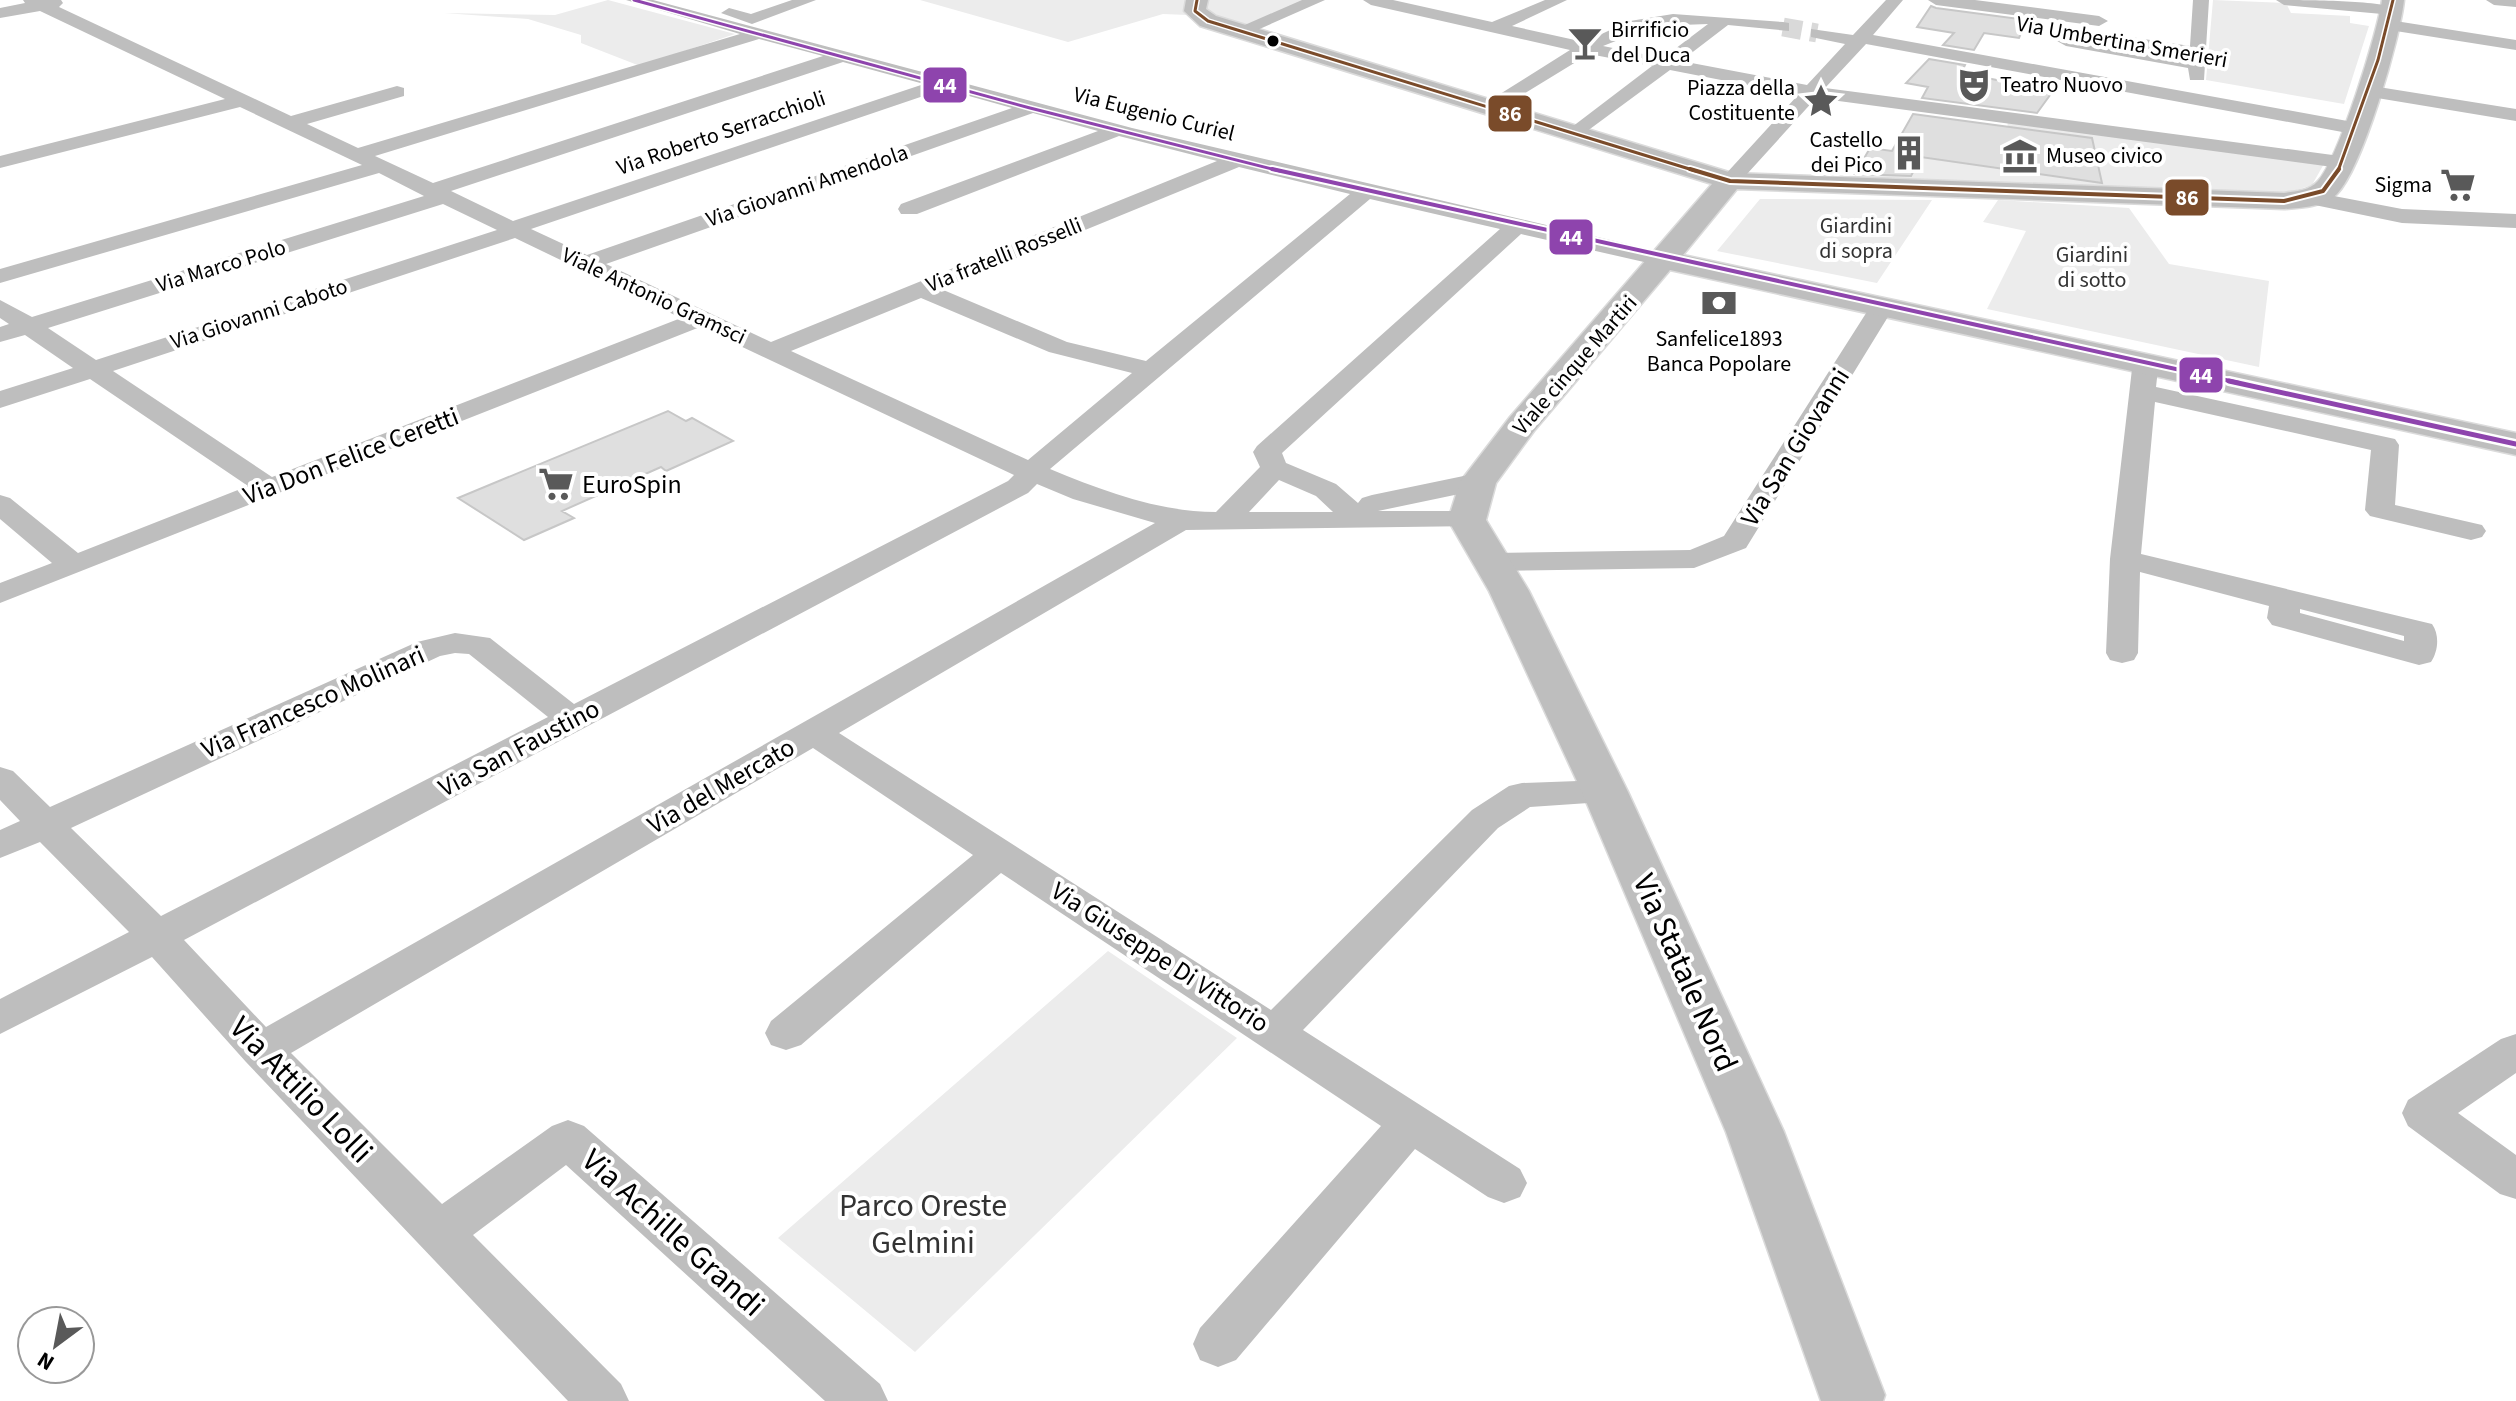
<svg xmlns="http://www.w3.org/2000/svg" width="2516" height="1401" font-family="'Source Sans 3',sans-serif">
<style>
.green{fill:#ececec}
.building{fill:#dfdfdf;stroke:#c7c7c7;stroke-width:2}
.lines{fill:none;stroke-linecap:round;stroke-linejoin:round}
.minor-tunnel{stroke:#d9d9d9;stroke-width:19;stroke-dasharray:19 9;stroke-linecap:butt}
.major-casing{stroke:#dbdbdb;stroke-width:3}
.minor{fill:#bebebe;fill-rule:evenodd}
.major{fill:#bebebe;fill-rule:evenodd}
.bus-1-far2-casing{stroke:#fff;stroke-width:6}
.bus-1-far1-casing{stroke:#fff;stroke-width:8}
.bus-1-casing{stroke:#fff;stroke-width:10}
.bus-2-far1-casing{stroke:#fff;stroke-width:6}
.bus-2-casing{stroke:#fff;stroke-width:8}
.bus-1-far2{stroke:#8e44ad;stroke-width:3}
.bus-1-far1{stroke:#8e44ad;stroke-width:4}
.bus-1{stroke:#8e44ad;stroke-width:5}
.bus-2-far1{stroke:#7a4b2a;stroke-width:3}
.bus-2{stroke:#7a4b2a;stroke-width:4}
.bus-dot{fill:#000;stroke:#fff;stroke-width:3}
.labels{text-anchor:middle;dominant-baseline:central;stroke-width:8;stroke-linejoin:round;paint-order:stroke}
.far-poi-label{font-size:22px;fill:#000;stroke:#fff;text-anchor:start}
.far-street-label{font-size:22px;fill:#000;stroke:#fff}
.far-park-label{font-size:22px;fill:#333;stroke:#fff}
.street-label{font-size:26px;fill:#000;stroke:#fff}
.poi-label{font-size:26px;fill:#000;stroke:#fff;text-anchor:start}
.near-street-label{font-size:32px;fill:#000;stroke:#fff}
.near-park-label{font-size:32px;fill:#333;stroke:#fff}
.line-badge{stroke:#fff;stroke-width:3}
.badge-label{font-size:22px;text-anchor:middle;font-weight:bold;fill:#fff}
</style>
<rect width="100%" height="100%" fill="#fff"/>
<path class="green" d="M608,0L735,34L640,66L581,43V35L528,19L444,13L555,15Z
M920,0H1195L1188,15L1163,14L1068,42Z
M1199,0H1309L1240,31L1208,21Z
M2213,0L2286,3L2291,13L2350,16V23L2369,26L2344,104L2206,80Z
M2008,118L2325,162L2312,185L2275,197L1849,186L1870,148L1892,151L1910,120L2007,133Z
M1760,199L1932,200L1877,283L1717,251Z
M1998,200L2129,208L2169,264L2269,281L2259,367L1987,309L2026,231L1983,222Z
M1108,951L1237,1038L915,1352L778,1238Z"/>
<path class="building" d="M1931,6L1936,8L2027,20L2019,38L1984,33L1974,50L1943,45L1954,33L1917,27Z
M1929,59L1965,65L1961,73L2053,91L2037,113L1922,98L1928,87L1906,83Z
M1913,114L2092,138L2102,183L1921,157L1911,176L1855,174L1870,148L1892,151Z
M668,411L686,421L692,418L733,441L666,471L661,467L562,511L574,518L524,540L458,498Z"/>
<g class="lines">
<path class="minor-tunnel" d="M1783,27L1817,33"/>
<g class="major-casing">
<path id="major" d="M1186,0H1208L1206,9L1216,16L1732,173L2284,193C2296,191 2309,191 2318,181C2338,160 2378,32 2382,0H2404C2400,39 2363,167 2337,194C2324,207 2301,208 2284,209L1737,189L1683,255L2516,433V455L1670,270L1534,431L1496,483L1486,520L1529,591L1628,792L1784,1132L1885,1395L1883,1401H1821L1726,1132L1582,792L1489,591L1448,520L1460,482L1510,417L1712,184L1200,26L1184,11Z"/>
</g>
<path class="minor" d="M23,0H61L63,3L59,7L291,116L397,86L404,88V96L307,124L358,148L740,34L626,0H653L1132,128L1674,255L1678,260L1674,265L1666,267L1521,234L1282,453L1286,463L1336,484L1358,503L1362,498L1372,495L1478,473L1488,476L1492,482L1488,488L1378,511H1467L1477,514L1482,520L1477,526L1186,530L839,733L1271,1010L1472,810L1509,786L1522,783L1605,780L1618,783L1623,792L1618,801L1530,807L1498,828L1303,1030L1520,1169L1527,1183L1520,1197L1504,1203L1488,1197L1415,1149L1236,1360L1218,1367L1200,1360L1193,1344L1200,1328L1381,1126L1001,873L801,1045L786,1050L771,1045L765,1033L771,1021L973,855L813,748L291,1053L442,1204L552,1126L568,1120L584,1126L880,1384L888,1401H825L566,1165L473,1235L621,1384L629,1401H568L246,1062L152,957L0,1034V999L129,932L40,842L0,858V830L20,821L0,800V767L13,771L50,807L417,642L455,633L490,638L574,704L1008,481L1014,475L700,327L0,603V583L52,563L0,519V495L10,498L78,553L248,486L90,379L0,408V391L73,368L25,335L0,342V327L9,324L0,318V300L32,317L424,196L379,173L0,283V269L362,165L240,107L0,168V156L225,99L40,11L0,18V8L25,3ZM759,39L823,56L433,183L375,156ZM843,62L924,84L513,221L451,191ZM944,89L1012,108L587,255L531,229ZM1033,113L1098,131L901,204L898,209L901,214H917L1119,136L1217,161L771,342L606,264ZM1239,167L1350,194L1146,361L1067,342L941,289ZM1370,199L1500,229L1257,446L1253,452L1260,467L1216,512C1159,512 1103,491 1050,469ZM443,204L497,230L96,360L48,328ZM515,238L681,318L272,477L113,371ZM921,298L1049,352L1132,373L1028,460L791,351ZM1279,480L1316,496L1333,512H1249ZM1037,484L1073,499L1155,523L266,1027L184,940L1028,493ZM455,653L469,654L548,717L161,916L71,828L440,656Z
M792,0H816L752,24L721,13L729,8L751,14Z
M1302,0H1325L1246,35H1234L1231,31Z
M1363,0H1393L1492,22L1545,0H1567L1512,26L1584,42L1630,21L1673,14L1783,22L1789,23V31L1728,25L1681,61L1807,85L1845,44L1811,37V29L1853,35L1886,0H1903L1873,35L2353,122L2363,128L2353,134L1866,44L1825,88L2340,156L2350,162L2340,168L1816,98L1737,185H1723L1719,181L1723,177L1798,95L1670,70L1575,140L1565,134L1568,130L1652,66L1589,54L1491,114L1484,112L1481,108L1484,104L1570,50L1371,5ZM1708,24L1663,58L1603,46L1654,26Z
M1928,0H1975L2099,16L2108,21L2099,26L1936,5Z
M2193,0H2209L2204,80H2190L2188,68L2066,46L2057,41L2065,29L2071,28L2190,46Z
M2276,0C2299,0 2387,0 2401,10L2393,15L2284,5Z
M2486,0H2516V7L2494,5Z
M2389,20L2516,40V50L2383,29L2380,25Z
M2366,85L2516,109V121L2359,95V87Z
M2313,192L2402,209L2516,214V228L2402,223L2305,203L2302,198Z
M1882,300L1894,307L1746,548L1694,568L1493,571L1482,568L1478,562L1482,556L1493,553L1690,550L1724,536L1870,307Z
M2145,361L2158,369L2156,387L2395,439L2399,445L2395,505L2482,525L2486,531L2482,537L2471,540L2370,516L2365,510L2371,450L2155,402L2141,554L2432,624C2440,635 2438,652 2431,662L2419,665L2272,625L2267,618L2269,606L2140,572L2138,653L2134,660L2122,663L2110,660L2106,653L2110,559L2132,369ZM2300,609L2404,636V641L2300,613Z
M2516,1034V1073L2458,1113L2516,1155V1199L2500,1194L2408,1126L2402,1113L2408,1100L2501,1039Z"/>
<use href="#major" class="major"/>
<g class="bus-1-far2-casing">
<path id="bus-1-far2" d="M634,0L1030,108L1280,171"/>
</g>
<g class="bus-1-far1-casing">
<path id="bus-1-far1" d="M1272,169L2239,383"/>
</g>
<g class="bus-1-casing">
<path id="bus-1" d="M2229,381L2516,444"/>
</g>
<g class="bus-2-far1-casing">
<path id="bus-2-far1" d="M1197,0L1195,11L1208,21L1696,171
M2338,171L2378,60L2393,0"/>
</g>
<g class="bus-2-casing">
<path id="bus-2" d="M1690,169L1730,181L2284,201L2323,191L2339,169"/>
</g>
<use href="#bus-1-far2" class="bus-1-far2"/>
<use href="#bus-1-far1" class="bus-1-far1"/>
<use href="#bus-1" class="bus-1"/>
<use href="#bus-2-far1" class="bus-2-far1"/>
<use href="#bus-2" class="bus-2"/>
</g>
<defs>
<g id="bar-bare" transform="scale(2.76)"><path d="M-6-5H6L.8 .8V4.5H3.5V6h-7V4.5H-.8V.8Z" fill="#595959" stroke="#fff" stroke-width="2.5" paint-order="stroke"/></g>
<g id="theatre-bare" transform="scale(2.76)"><path d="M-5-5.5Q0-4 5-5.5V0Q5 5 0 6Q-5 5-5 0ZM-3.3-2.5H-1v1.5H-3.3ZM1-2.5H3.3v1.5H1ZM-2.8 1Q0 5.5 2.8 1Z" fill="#595959" stroke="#fff" stroke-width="2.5" paint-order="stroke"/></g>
<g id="sight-bare" transform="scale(2.76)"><path d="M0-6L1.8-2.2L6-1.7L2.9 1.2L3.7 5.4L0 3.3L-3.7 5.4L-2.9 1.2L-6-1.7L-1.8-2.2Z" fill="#595959" stroke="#fff" stroke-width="2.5" paint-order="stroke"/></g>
<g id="building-bare" transform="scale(2.76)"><path d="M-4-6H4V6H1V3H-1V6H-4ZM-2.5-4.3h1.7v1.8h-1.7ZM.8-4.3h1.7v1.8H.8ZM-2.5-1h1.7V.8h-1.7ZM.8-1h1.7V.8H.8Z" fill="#595959" stroke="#fff" stroke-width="2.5" paint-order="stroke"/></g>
<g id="museum-bare" transform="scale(2.76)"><path d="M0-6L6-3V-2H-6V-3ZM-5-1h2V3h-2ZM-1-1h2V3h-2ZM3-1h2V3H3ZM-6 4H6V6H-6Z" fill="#595959" stroke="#fff" stroke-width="2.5" paint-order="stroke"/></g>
<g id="supermarket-bare" transform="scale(2.76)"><path d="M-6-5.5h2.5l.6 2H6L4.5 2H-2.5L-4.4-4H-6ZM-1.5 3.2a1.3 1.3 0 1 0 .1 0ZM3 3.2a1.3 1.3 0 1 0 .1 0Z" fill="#595959" stroke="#fff" stroke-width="2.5" paint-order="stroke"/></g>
<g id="bank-bare" transform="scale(2.76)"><path d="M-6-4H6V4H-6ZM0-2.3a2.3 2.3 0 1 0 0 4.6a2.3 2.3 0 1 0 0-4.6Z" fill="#595959" stroke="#fff" stroke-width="2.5" paint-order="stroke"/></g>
</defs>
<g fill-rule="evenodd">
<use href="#bar-bare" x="1585" y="43"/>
<use href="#theatre-bare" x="1974" y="85"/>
<use href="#sight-bare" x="1821" y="101"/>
<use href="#building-bare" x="1909" y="153"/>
<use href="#museum-bare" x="2020" y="156"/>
<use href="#supermarket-bare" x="2458" y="185"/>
<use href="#bank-bare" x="1719" y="303"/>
<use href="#supermarket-bare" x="556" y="484"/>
</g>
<circle class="bus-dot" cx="1273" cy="41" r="7"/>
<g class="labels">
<g class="far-poi-label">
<text x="1611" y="30">Birrificio<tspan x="1611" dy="25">del Duca</tspan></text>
<text x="2000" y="85">Teatro Nuovo</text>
<text x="1795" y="88" text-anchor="end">Piazza della<tspan x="1795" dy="25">Costituente</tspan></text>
<text x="1883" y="140" text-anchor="end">Castello<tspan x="1883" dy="25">dei Pico</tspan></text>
<text x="2046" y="156">Museo civico</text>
<text x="2432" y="185" text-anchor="end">Sigma</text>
<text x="1719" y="339" text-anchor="middle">Sanfelice1893<tspan x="1719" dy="25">Banca Popolare</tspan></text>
</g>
<g class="far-street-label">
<text transform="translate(2122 42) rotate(10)">Via Umbertina Smerieri</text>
<text transform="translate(1154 114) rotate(14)">Via Eugenio Curiel</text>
<text transform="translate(721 133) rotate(-19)">Via Roberto Serracchioli</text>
<text transform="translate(807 186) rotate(-19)">Via Giovanni Amendola</text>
<text transform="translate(1004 255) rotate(-22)">Via fratelli Rosselli</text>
<text transform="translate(221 266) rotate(-17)">Via Marco Polo</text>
<text transform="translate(654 296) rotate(25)">Viale Antonio Gramsci</text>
<text transform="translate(259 314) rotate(-18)">Via Giovanni Caboto</text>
<text transform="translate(1575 365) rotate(-49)">Viale cinque Martiri</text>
</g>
<g class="far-park-label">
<text x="1856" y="226">Giardini<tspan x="1856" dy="25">di sopra</tspan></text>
<text x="2092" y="255">Giardini<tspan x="2092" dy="25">di sotto</tspan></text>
</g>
<g class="street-label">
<text transform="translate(1795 447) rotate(-58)">Via San Giovanni</text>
<text transform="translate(351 456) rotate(-21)">Via Don Felice Ceretti</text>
<text transform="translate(313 702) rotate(-24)">Via Francesco Molinari</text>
<text transform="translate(519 748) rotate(-28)">Via San Faustino</text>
<text transform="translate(721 786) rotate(-30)">Via del Mercato</text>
<text transform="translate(1160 957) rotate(33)">Via Giuseppe Di Vittorio</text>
</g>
<g class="poi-label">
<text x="582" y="484">EuroSpin</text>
</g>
<g class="near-street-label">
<text transform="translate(1685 973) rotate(66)">Via Statale Nord</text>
<text transform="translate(301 1090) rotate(46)">Via Attilio Lolli</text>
<text transform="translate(673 1233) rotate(42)">Via Achille Grandi</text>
</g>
<g class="near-park-label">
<text x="923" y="1206">Parco Oreste<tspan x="923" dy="37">Gelmini</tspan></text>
</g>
</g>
<g class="line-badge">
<rect x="922" y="66" width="46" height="38" rx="8" fill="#8e44ad"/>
<rect x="1487" y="94" width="46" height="39" rx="8" fill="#7a4b2a"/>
<rect x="2164" y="178" width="46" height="39" rx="8" fill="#7a4b2a"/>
<rect x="1548" y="218" width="46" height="38" rx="8" fill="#8e44ad"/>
<rect x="2178" y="356" width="46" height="38" rx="8" fill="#8e44ad"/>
</g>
<g class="badge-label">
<text x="945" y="93">44</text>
<text x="1510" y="121">86</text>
<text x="2187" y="205">86</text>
<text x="1571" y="245">44</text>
<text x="2201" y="383">44</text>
</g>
<g transform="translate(56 1345) rotate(212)"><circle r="38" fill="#ffffff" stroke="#999999" stroke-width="2"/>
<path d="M0-6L14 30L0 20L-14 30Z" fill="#595959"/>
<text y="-12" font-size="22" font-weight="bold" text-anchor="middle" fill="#000000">N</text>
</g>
</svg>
